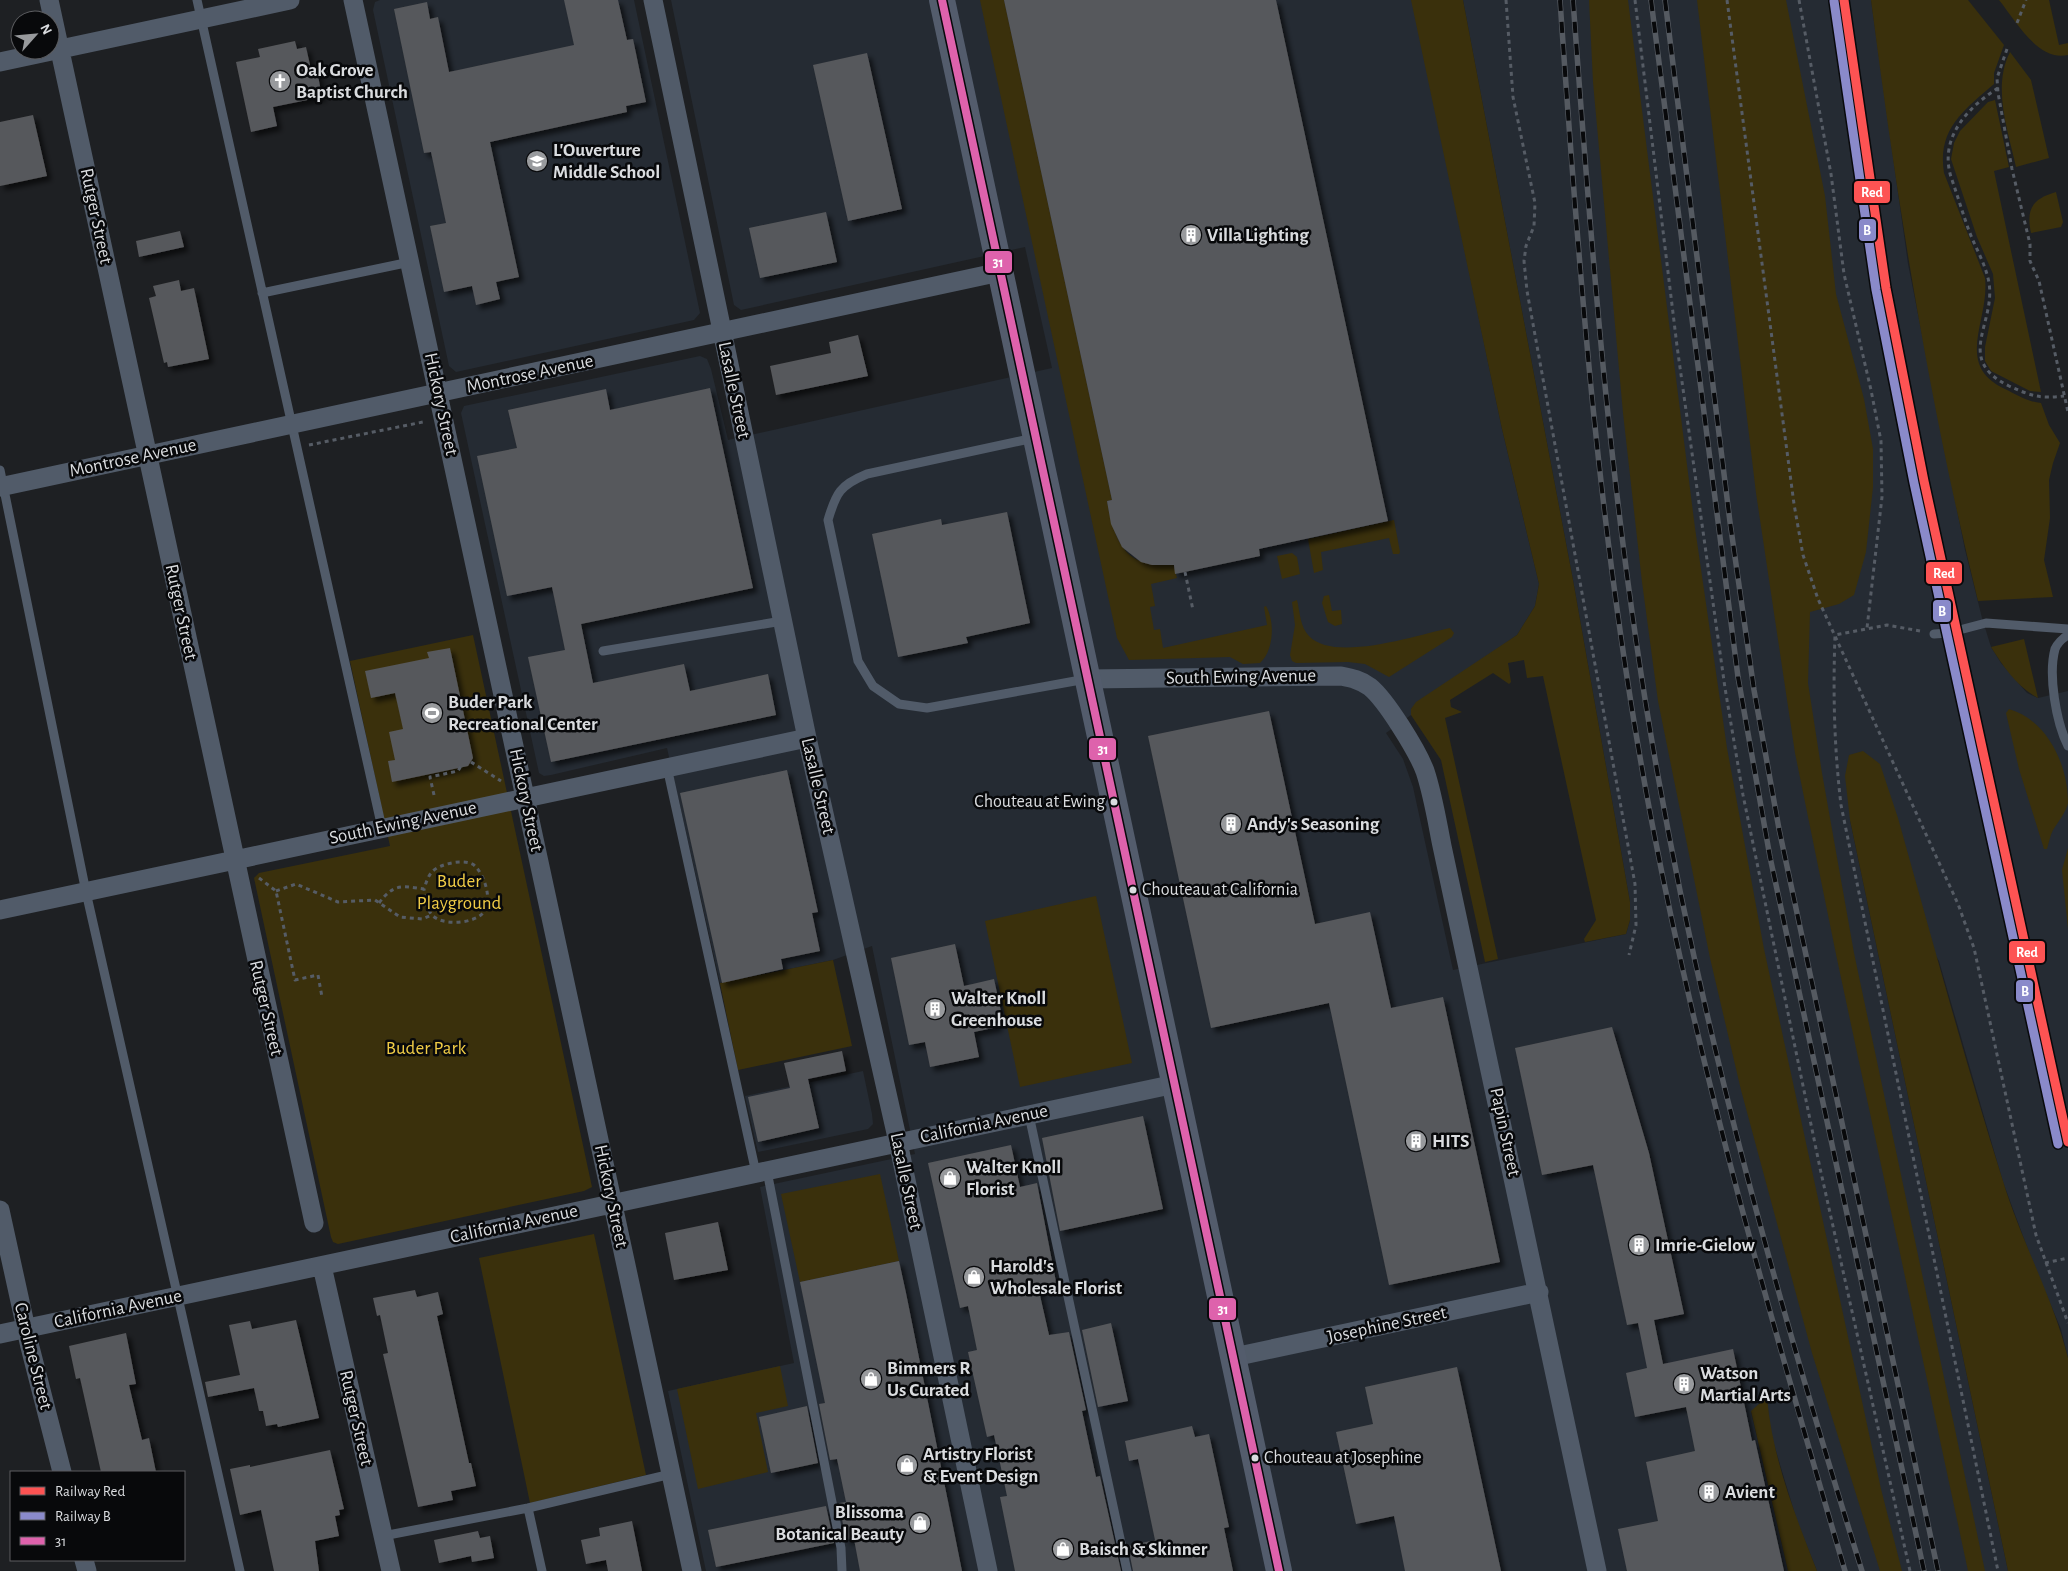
<svg xmlns="http://www.w3.org/2000/svg" width="2068" height="1571" font-family="'Alegreya Sans',sans-serif">
<style>
.built{fill:#252b33}
.green{fill:#3a300c}
.building{fill:#57585b;filter:url(#shadow)}
.lines{fill:none;stroke-linecap:round;stroke-linejoin:round}
.path{stroke:#565c65;stroke-width:3;stroke-dasharray:4 4;stroke-linecap:butt}
.lane{stroke:#515b69;stroke-width:9}
.street{stroke:#515b69;stroke-width:19}
.secondary{stroke:#535c6c;stroke-width:26}
.rail-casing{stroke:#555a61;stroke-width:5.5}
.rail{stroke:#08090b;stroke-width:4;stroke-dasharray:11;stroke-linecap:butt}
.bus-1-casing{stroke:#08090b;stroke-width:11}
.bus-1{stroke:#de62ac;stroke-width:8}
.rail-1-casing{stroke:#08090b;stroke-width:12}
.rail-2-casing{stroke:#08090b;stroke-width:12}
.rail-1{stroke:#fd5353;stroke-width:9}
.rail-2{stroke:#8a8aca;stroke-width:9}
.bus-dot{fill:#dadcdf;stroke:#08090b;stroke-width:2}
.labels{text-anchor:middle;dominant-baseline:central;stroke-width:5;stroke-linejoin:round;paint-order:stroke}
.bus-label{font-size:18px;fill:#dadcdf;stroke:#08090b;text-anchor:start}
.poi-label{font-size:19px;font-weight:bold;fill:#dadcdf;stroke:#08090b;text-anchor:start}
.street-label{font-size:19px;fill:#dadcdf;stroke:#08090b}
.park-label{font-size:19px;fill:#f0cc46;stroke:#08090b}
.line-badge{stroke:#08090b;stroke-width:2}
.badge-label{font-size:14px;text-anchor:middle;font-weight:bold;fill:#fff}
</style>
<defs>
<filter id="shadow"><feDropShadow dx="4.5" dy="4.5" stdDeviation="2.5" flood-color="#0009"/></filter>
</defs>
<rect width="100%" height="100%" fill="#1e2023"/>
<path class="built" d="M380,0H634L700,313L694,320L456,372L449,366L373,10L375,2Z
M671,0H1434L1446,161L1502,429L1539,584L1535,606L1517,635L1411,709V715L1386,733L1403,759L1413,787L1453,970L1626,934L1630,920V902L1573,580L1463,0H1871L1908,264L1965,550L1982,618L1991,647L2001,663L2027,693L2038,698L2068,691V1358L2061,1329L2033,1263L2003,1182L1939,961L1850,820L2008,1571H1817L1797,1521L1770,1431L1767,1398L1751,1412L1788,1571H706L668,1391L794,1363L760,1187L915,1154L872,946L833,960L720,983L667,748L551,775L544,776L539,773L461,413L464,406L700,356L707,359L711,369L728,440L1052,368L1025,247L741,310L734,305Z
M863,1071L872,1114L873,1124L868,1129L758,1152L745,1096Z"/>
<path class="green" d="M980,0H1004L1112,500L1107,501C1114,541 1126,571 1173,563L1177,578L1151,584L1155,606L1150,607L1154,630L1160,629L1163,648L1267,625L1264,607L1266,606C1275,621 1274,651 1260,663L1243,664L1230,657L1129,660L1117,638Z
M1411,0H1463L1573,580L1630,902V920L1626,934L1585,942L1584,939L1596,920L1543,676L1527,678L1524,660L1508,663L1511,682L1509,684L1493,673L1450,700L1451,707L1462,712L1445,718L1498,959L1485,962L1441,760L1411,715V709L1416,702L1517,635L1535,606L1539,584L1502,429Z
M1589,0H1628L1695,528L1727,748L1764,949L1881,1489L1902,1571H1880L1812,1353L1741,1090L1710,958L1658,701L1642,582L1623,413L1593,82Z
M1697,0H1786L1825,196L1836,294L1864,399L1873,449V487L1866,552L1854,595L1839,604L1810,612L1808,683L1822,773L1854,953L1985,1571H1968L1837,959L1795,753L1756,493Z
M1871,0H1968L2004,45L1994,73V84C1964,110 1937,129 1944,173L1985,278C1990,320 1953,365 2005,389C2017,395 2028,402 2041,403L2049,425L2060,443L2053,463L2049,480L2050,518L2044,560L2053,597L1978,601C1929,403 1897,202 1871,0Z
M1999,0H2049L2059,45L2068,43V55C2038,62 2016,21 1999,0Z
M2010,52L2031,80L2049,158L2016,167C2008,131 1992,87 2010,52Z
M1995,100L2009,167L1994,171L2041,392L2030,391L1991,371L1985,361V347L1995,298L1993,274L1977,237L1951,159L1954,143L1960,131L1988,102Z
M2056,192L2063,222L2061,227L2031,233C2026,209 2032,199 2056,192Z
M1394,520L1400,552L1399,554H1393L1389,538L1321,552L1323,570L1314,573L1308,539Z
M1292,553L1297,557L1300,574L1282,579L1277,556Z
M1329,595L1332,611L1341,610L1342,624L1335,626L1328,622L1322,603L1324,596Z
M1297,600C1300,612 1300,627 1309,636C1334,663 1417,635 1450,628L1454,633L1452,637L1389,677L1365,664L1348,662L1296,663L1292,661L1290,655L1295,625L1292,602Z
M473,635L592,1187L584,1191L338,1244L333,1242L331,1237L254,878L259,873L390,846L350,661Z
M2024,639L2038,698C2017,687 2003,666 1991,647Z
M2009,709C2047,720 2068,764 2068,803C2066,812 2058,822 2053,830C2050,836 2049,842 2047,849H2044L2019,769L2006,713Z
M1863,751L1880,764L1898,818C1932,939 1965,1061 2003,1181C2021,1241 2053,1297 2068,1358V1571H2008L1850,820L1845,776L1849,755Z
M2068,848V929L2062,870Z
M1096,896L1132,1063L1020,1087L985,921Z
M833,960L852,1046L738,1070L720,983Z
M880,1174L899,1261L800,1282L781,1194Z
M594,1234L646,1475L530,1503L479,1258Z
M780,1366L788,1406L756,1413L768,1472L698,1489L677,1389Z
M1767,1397C1772,1457 1795,1515 1817,1571H1788L1751,1411Z"/>
<path class="building" d="M564,0H618L627,40L633,39L646,102L626,106L627,112L490,142L519,277L496,282L500,299L476,305L472,286L444,292L430,226L446,223L431,152L424,153L394,9L427,2L430,19L438,17L449,72L574,45Z
M1004,0H1276L1388,521L1259,549L1260,556L1175,574L1174,565H1152L1141,562L1122,547L1111,524L1107,501L1112,500Z
M295,41L297,49L306,47L310,65H316L322,97L273,107L277,126L251,132L236,62L260,57L258,49Z
M867,53L902,209L848,221L813,65Z
M33,115L47,176L0,186V122Z
M826,212L837,262L760,278L749,228Z
M180,231L184,247L139,257L136,241Z
M179,280L181,291L194,288L209,359L168,367L167,362L164,363L149,298L156,296L153,286Z
M858,335L868,376L776,395L770,366L831,353L829,342Z
M710,388L753,588L581,624L593,683L684,664L690,691L768,674L776,715L551,762L528,657L565,650L552,587L507,596L477,456L517,448L508,410L606,389L610,410Z
M1007,512L1030,623L966,637L968,643L898,657L872,534L941,519L942,525Z
M450,648L473,758L468,766L392,782L388,761L395,760L389,732L403,729L395,693L371,698L365,671L429,658L427,652Z
M1269,711L1315,924L1370,912L1391,1008L1443,997L1500,1262L1389,1285L1329,1003L1211,1028L1148,736Z
M787,770L818,912L812,913L820,951L781,959L783,969L722,983L680,793Z
M955,944L964,986L994,979L1003,1021L997,1022L998,1027L974,1032L979,1057L930,1067L925,1042L909,1045L891,958Z
M1612,1027L1649,1153L1684,1314L1654,1320L1663,1364L1733,1349L1752,1441L1755,1440L1784,1571H1627L1618,1529L1658,1521L1646,1462L1695,1451L1686,1407L1635,1417L1626,1373L1647,1368L1638,1323L1627,1325L1593,1165L1542,1175L1515,1048Z
M842,1051L846,1071L808,1079L819,1128L758,1142L748,1097L790,1088L784,1063Z
M1143,1116L1163,1209L1060,1231L1042,1138Z
M1011,1145L1020,1187L1037,1183L1057,1287L1039,1291L1049,1335L1069,1332L1086,1410L1082,1411L1096,1477L1100,1476L1121,1571H1015L1000,1497L1007,1496L994,1435L987,1437L968,1352L977,1350L968,1306L960,1308L928,1163Z
M718,1222L728,1270L674,1280L665,1233Z
M899,1261L906,1293L962,1571H860L854,1539L846,1540L839,1503L846,1502L837,1459L830,1460L819,1404L825,1403L800,1282Z
M415,1290L417,1297L438,1292L443,1314L437,1316L469,1463H471L476,1486L451,1491L453,1500L418,1507L383,1354L388,1353L380,1315L377,1316L373,1298Z
M296,1320L319,1418L278,1427L277,1424L266,1426L263,1411H259L254,1388L208,1397L205,1382L240,1375L229,1325L250,1321L252,1329Z
M1111,1323L1128,1401L1098,1407L1082,1330Z
M126,1333L136,1384L129,1385L142,1440L149,1438L156,1472H101L80,1378L76,1379L69,1346Z
M1457,1367L1501,1571H1405L1394,1516L1356,1524L1336,1432L1373,1424L1365,1387Z
M807,1406L818,1463L771,1473L759,1417Z
M1192,1426L1195,1437L1209,1434L1229,1527L1224,1528L1233,1571H1133L1128,1546L1155,1540L1138,1459L1129,1461L1125,1441Z
M330,1450L344,1509L339,1510L340,1515L335,1516L339,1536L315,1541L319,1571H274L261,1510L240,1515L230,1469L250,1465V1467Z
M826,1506L834,1543L716,1567L708,1530Z
M632,1521L642,1571H608L606,1560L586,1564L581,1540L600,1536L599,1528Z
M478,1531L480,1538L490,1536L494,1558L472,1562L471,1556L439,1563L434,1540Z"/>
<g class="lines">
<path class="path" d="M1506,0L1513,97L1535,203L1534,226L1526,246L1524,261L1527,291L1635,884L1636,925L1629,955
M1635,0L1677,346L1725,688L1743,795L1820,1168L1910,1571
M1727,0L1794,504L1803,555L1818,599L1958,904L1974,948L2036,1235L2068,1323
M1799,0L1831,174L1844,274L1871,390L1881,441L1882,497L1867,628
M2017,23L2026,0
M2007,49L1997,78L1998,93L2012,169L2030,244V261L2039,281L2068,412
M1998,88C1967,108 1939,138 1951,177C1957,194 1962,211 1968,228C1974,245 1984,261 1988,278C1999,322 1952,358 2009,386C2031,396 2040,399 2064,396
M309,445L423,422
M1185,572L1193,610
M1920,631L1887,625L1835,635C1833,693 1834,746 1841,805L1998,1571
M471,762L501,781
M434,795L430,777L458,771L461,766
M259,878L276,891L295,980L318,975L322,997
M276,891L296,884L338,902L375,900L400,917L422,919L432,915
M379,903C394,883 402,886 424,889C426,883 428,876 432,872C440,863 467,858 475,866C485,876 493,901 483,913C473,924 442,926 432,915C426,908 425,898 424,889
M2045,1263L2068,1258"/>
<path class="lane" d="M197,0L382,828
M262,293L410,262
M1034,438L867,474C840,485 836,493 828,520L858,661L873,686L899,704L927,708L1086,679
M0,470L86,892L240,1571
M1934,634L1948,633L1986,623L2068,629
M2068,635C2063,638 2057,644 2055,649C2048,675 2056,722 2068,746
M603,651L782,621
M667,767L756,1173
M1029,1115L1127,1571
M767,1171L841,1548L842,1571
M528,1508L542,1571
M383,1536L528,1508L671,1474"/>
<path class="street" d="M49,0L314,1223
M353,0L692,1571
M653,0L807,738L898,1142L988,1571
M0,62L290,0
M0,487L1000,272
M1088,679L1341,676C1351,678 1361,680 1370,687C1386,700 1417,750 1425,771C1433,795 1437,821 1442,846L1597,1571
M0,910L807,738
M0,1210L30,1347L62,1472
M322,1266L391,1571
M0,1334L1175,1084
M1234,1357L1539,1292
M84,1560L87,1571"/>
<path class="secondary" d="M942,0L1279,1571"/>
<g class="rail-casing">
<path id="rail" d="M1560,0C1579,276 1600,552 1652,823C1701,1077 1772,1324 1845,1571
M1573,0C1592,260 1612,519 1658,776C1706,1046 1780,1309 1862,1571
M1651,0L1738,677L1770,857L1924,1571
M1665,0L1730,522L1754,690L1779,829L1938,1571"/>
</g>
<use href="#rail" class="rail"/>
<g class="bus-1-casing">
<path id="bus-1" d="M942,0L1279,1571"/>
</g>
<use href="#bus-1" class="bus-1"/>
<g class="rail-1-casing">
<path id="rail-1" d="M1844,0L1886,288L1924,481L2068,1142"/>
</g>
<g class="rail-2-casing">
<path id="rail-2" d="M1834,1L1876,290L1914,483L2058,1144"/>
</g>
<use href="#rail-1" class="rail-1"/>
<use href="#rail-2" class="rail-2"/>
</g>
<defs>
<g id="church-disc" transform="scale(1.125)"><circle r="9.5" fill="#989a9d" stroke="#08090b"/><path d="M-1.2-6h2.4v3.5h3.3v2.4h-3.3V6h-2.4V-.1h-3.3v-2.4h3.3Z" fill="#fff"/></g>
<g id="school-disc" transform="scale(1.125)"><circle r="9.5" fill="#989a9d" stroke="#08090b"/><path d="M0-5L7-2L0 1L-7-2ZM-4 1L0 2.5L4 1V4Q0 6-4 4Z" fill="#fff"/></g>
<g id="building-disc" transform="scale(1.125)"><circle r="9.5" fill="#989a9d" stroke="#08090b"/><path d="M-4-6H4V6H1V3H-1V6H-4ZM-2.5-4.3h1.7v1.8h-1.7ZM.8-4.3h1.7v1.8H.8ZM-2.5-1h1.7V.8h-1.7ZM.8-1h1.7V.8H.8Z" fill="#fff"/></g>
<g id="stadium-disc" transform="scale(1.125)"><circle r="9.5" fill="#989a9d" stroke="#08090b"/><path d="M0-5a6.5 5 0 1 0 0 10a6.5 5 0 1 0 0-10ZM-3.5-1.8h7v3.6h-7Z" fill="#fff"/></g>
<g id="shop-disc" transform="scale(1.125)"><circle r="9.5" fill="#989a9d" stroke="#08090b"/><path d="M-5-2.5h2.3a2.7 3.5 0 0 1 5.4 0H5L5.5 6h-11ZM-1.5-2.5h3a1.5 2.3 0 0 0-3 0Z" fill="#fff"/></g>
</defs>
<g fill-rule="evenodd">
<use href="#church-disc" x="280" y="81"/>
<use href="#school-disc" x="537" y="161"/>
<use href="#building-disc" x="1191" y="235"/>
<use href="#stadium-disc" x="432" y="713"/>
<use href="#building-disc" x="1231" y="824"/>
<use href="#building-disc" x="935" y="1009"/>
<use href="#building-disc" x="1416" y="1141"/>
<use href="#shop-disc" x="950" y="1178"/>
<use href="#building-disc" x="1639" y="1245"/>
<use href="#shop-disc" x="974" y="1277"/>
<use href="#shop-disc" x="871" y="1379"/>
<use href="#building-disc" x="1684" y="1384"/>
<use href="#shop-disc" x="907" y="1465"/>
<use href="#building-disc" x="1709" y="1492"/>
<use href="#shop-disc" x="920" y="1523"/>
<use href="#shop-disc" x="1063" y="1549"/>
</g>
<g class="bus-dot">
<circle cx="1114" cy="802" r="4.5"/>
<circle cx="1133" cy="890" r="4.5"/>
<circle cx="1255" cy="1458" r="4.5"/>
</g>
<g class="labels">
<g class="bus-label">
<text x="1105" y="802" text-anchor="end">Chouteau at Ewing</text>
<text x="1142" y="890">Chouteau at California</text>
<text x="1264" y="1458">Chouteau at Josephine</text>
</g>
<g class="poi-label">
<text x="296" y="70">Oak Grove<tspan x="296" dy="22">Baptist Church</tspan></text>
<text x="553" y="150">L'Ouverture<tspan x="553" dy="22">Middle School</tspan></text>
<text x="1207" y="235">Villa Lighting</text>
<text x="448" y="702">Buder Park<tspan x="448" dy="22">Recreational Center</tspan></text>
<text x="1247" y="824">Andy's Seasoning</text>
<text x="951" y="998">Walter Knoll<tspan x="951" dy="22">Greenhouse</tspan></text>
<text x="1432" y="1141">HITS</text>
<text x="966" y="1167">Walter Knoll<tspan x="966" dy="22">Florist</tspan></text>
<text x="1655" y="1245">Imrie-Gielow</text>
<text x="990" y="1266">Harold's<tspan x="990" dy="22">Wholesale Florist</tspan></text>
<text x="887" y="1368">Bimmers R<tspan x="887" dy="22">Us Curated</tspan></text>
<text x="1700" y="1373">Watson<tspan x="1700" dy="22">Martial Arts</tspan></text>
<text x="923" y="1454">Artistry Florist<tspan x="923" dy="22">&amp; Event Design</tspan></text>
<text x="1725" y="1492">Avient</text>
<text x="904" y="1512" text-anchor="end">Blissoma<tspan x="904" dy="22">Botanical Beauty</tspan></text>
<text x="1079" y="1549">Baisch &amp; Skinner</text>
</g>
<g class="street-label">
<text transform="translate(96 216) rotate(78)">Rutger Street</text>
<text transform="translate(530 374) rotate(-12)">Montrose Avenue</text>
<text transform="translate(734 390) rotate(78)">Lasalle Street</text>
<text transform="translate(441 404) rotate(78)">Hickory Street</text>
<text transform="translate(133 458) rotate(-12)">Montrose Avenue</text>
<text transform="translate(181 612) rotate(78)">Rutger Street</text>
<text transform="translate(1241 677) rotate(-1)">South Ewing Avenue</text>
<text transform="translate(818 786) rotate(77)">Lasalle Street</text>
<text transform="translate(526 800) rotate(78)">Hickory Street</text>
<text transform="translate(403 823) rotate(-12)">South Ewing Avenue</text>
<text transform="translate(266 1008) rotate(77)">Rutger Street</text>
<text transform="translate(984 1124) rotate(-12)">California Avenue</text>
<text transform="translate(1505 1132) rotate(78)">Papin Street</text>
<text transform="translate(906 1181) rotate(78)">Lasalle Street</text>
<text transform="translate(611 1196) rotate(78)">Hickory Street</text>
<text transform="translate(514 1224) rotate(-12)">California Avenue</text>
<text transform="translate(118 1309) rotate(-12)">California Avenue</text>
<text transform="translate(1387 1325) rotate(-12)">Josephine Street</text>
<text transform="translate(33 1356) rotate(76)">Caroline Street</text>
<text transform="translate(356 1418) rotate(77)">Rutger Street</text>
</g>
<g class="park-label">
<text x="459" y="881">Buder<tspan x="459" dy="22">Playground</tspan></text>
<text x="426" y="1048">Buder Park</text>
</g>
</g>
<g class="line-badge">
<rect x="1853" y="180" width="38" height="24" rx="5" fill="#fd5353"/>
<rect x="1858" y="218" width="19" height="24" rx="5" fill="#8a8aca"/>
<rect x="984" y="250" width="29" height="24" rx="5" fill="#de62ac"/>
<rect x="1925" y="561" width="38" height="24" rx="5" fill="#fd5353"/>
<rect x="1932" y="599" width="20" height="24" rx="5" fill="#8a8aca"/>
<rect x="1088" y="737" width="29" height="24" rx="5" fill="#de62ac"/>
<rect x="2008" y="940" width="38" height="24" rx="5" fill="#fd5353"/>
<rect x="2015" y="979" width="19" height="24" rx="5" fill="#8a8aca"/>
<rect x="1208" y="1297" width="29" height="24" rx="5" fill="#de62ac"/>
</g>
<g class="badge-label">
<text x="1872" y="197">Red</text>
<text x="1867" y="235">B</text>
<text x="998" y="267">31</text>
<text x="1944" y="578">Red</text>
<text x="1942" y="616">B</text>
<text x="1103" y="754">31</text>
<text x="2027" y="957">Red</text>
<text x="2025" y="996">B</text>
<text x="1223" y="1314">31</text>
</g>
<rect x="10" y="1471" width="175" height="90" fill="#08090b" stroke="#5c5d60"/>
<rect x="20" y="1487" width="25" height="8" fill="#fd5353" stroke="#5c5d60"/>
<text x="55" y="1496" font-size="15" fill="#dadcdf">Railway Red</text>
<rect x="20" y="1512" width="25" height="8" fill="#8a8aca" stroke="#5c5d60"/>
<text x="55" y="1521" font-size="15" fill="#dadcdf">Railway B</text>
<rect x="20" y="1537" width="25" height="8" fill="#de62ac" stroke="#5c5d60"/>
<text x="55" y="1546" font-size="15" fill="#dadcdf">31</text>
<g transform="translate(35 35) rotate(63)"><circle r="24" fill="#08090b" stroke="#5c5d60"/>
<path d="M0-4L9 19L0 12L-9 19Z" fill="#989a9d"/>
<text y="-8" font-size="14" font-weight="bold" text-anchor="middle" fill="#dadcdf">N</text>
</g>
</svg>
